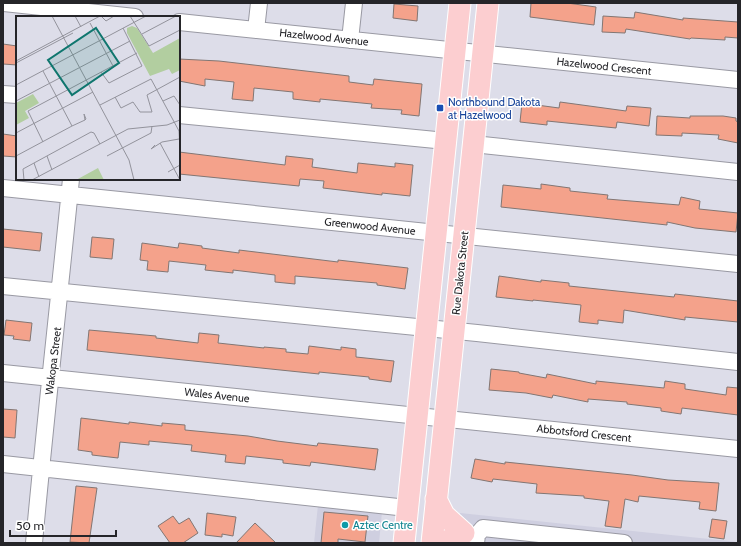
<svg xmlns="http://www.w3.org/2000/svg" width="741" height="546" font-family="Cabin,sans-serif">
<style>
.built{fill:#cfcfe0}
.building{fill:#f4a28b;stroke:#827673}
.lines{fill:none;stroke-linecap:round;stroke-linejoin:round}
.minor-casing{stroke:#9999a3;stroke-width:18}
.major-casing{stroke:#fff;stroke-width:23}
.minor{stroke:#fff;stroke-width:16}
.major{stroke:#fcced0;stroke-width:21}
.transit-dot{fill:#1a4fb4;stroke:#fff;stroke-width:1.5}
.culture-dot{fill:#0f9aa8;stroke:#fff;stroke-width:1.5}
.labels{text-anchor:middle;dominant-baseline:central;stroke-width:3;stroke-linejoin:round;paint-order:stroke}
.street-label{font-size:11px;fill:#252529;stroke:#fff}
.transit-label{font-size:11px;fill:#164399;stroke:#fff;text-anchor:start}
.culture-label{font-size:11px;fill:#0d838f;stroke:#fff;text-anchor:start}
.inset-road{fill:none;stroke:#93939c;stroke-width:1}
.view{fill:#0f766e;fill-opacity:0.15;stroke:#0f766e;stroke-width:2}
.inset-edge{fill:none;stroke:#252529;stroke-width:2}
</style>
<rect width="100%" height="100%" fill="#dddde9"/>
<path class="built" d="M318,505L382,512L379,543H314Z
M460,513L738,542V543H457Z"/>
<path class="building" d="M531,3H567L596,7L594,25L530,17Z
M394,4L418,6L417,21L393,18Z
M635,12L683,20V18L738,22V38L725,37V40L691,38L690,39L626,29L625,33L602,32L603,16L634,18Z
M3,44L17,46V65L3,64Z
M179,59L219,61L349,76V82L373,85L374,79L422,84L419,116L401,114L402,110L371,108L372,104L320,99V102L293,99V92L254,88L253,101L232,99L234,82L205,79V86L179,81Z
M560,102L626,111L627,106L651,108L649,126L617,122L616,128L547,121V125L520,122L522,103L559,108Z
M657,116L690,118V116H723L736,118V121L738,122V143L718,139L719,135L682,133V136L656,135Z
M3,134L17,136V157L3,156Z
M179,152L285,165L286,156L313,159L312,167L357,173L358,163L395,167V163L413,165L410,196L382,193V195L323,188L324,181L300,179L299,186L179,174Z
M541,184L570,188V191L608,195L607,199L679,205L681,197L700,201L699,209L738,213L736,232L695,228L667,222V225L501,207L503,185L541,189Z
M3,229L42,233L40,251L3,247Z
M92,237L114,239L112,259L90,257Z
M142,243L178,248L179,243L202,246V248L239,253V250L338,262V260L408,268L405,289L377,285V283L295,276V284L275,282V275L233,270V273L205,270L206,265L169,261L168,272L147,270L148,261L140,260Z
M499,276L541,282V280L569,283V286L674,297L675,294L738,301V322L685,317V320L624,310L623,323L598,320V324L579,322L581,305L533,300V301L496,297Z
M6,320L32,323L30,341L13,339L14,336L4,335Z
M89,330L156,336V338L198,343L199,333L219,335L218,343L264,348V347L286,349V352L308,354L309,346L341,350V347L356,349V357L394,361L391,382L369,379V377L319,372V374L87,350Z
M491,369L519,372V373L546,378L547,374L596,384V381L664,388L665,381L685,384V389L726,395L727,387L738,388V415L682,408L681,414L661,411V408L627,404V402L588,399V402L553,395L552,398L526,393L489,390Z
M3,409L17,410L15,438L3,437Z
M81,418L129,424V422L162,426V423L185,425V430L248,436L277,441L317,446L318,443L378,449L375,470L311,462L310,466L283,463V460L246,456L245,464L225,462L226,455L191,451L192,445L149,441V445L120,442L118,458L92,455V452L78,450Z
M475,459L505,464V462L632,475L668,480L719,483L716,511L699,509L700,502L639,496L638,502L625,499L621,528L605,526L609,501L584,498V496L536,493L537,484L493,479L492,482L471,478Z
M76,486L97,488L89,543L70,542Z
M324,512L368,516L365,542L338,539V543H321Z
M207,513L236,517L233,536L222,534V537L205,535Z
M173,516L179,524L189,518L198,533L183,543H170L158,526Z
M712,519L727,521L724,539L709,537Z
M255,523L276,543H236Z"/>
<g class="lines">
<g class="minor-casing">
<path id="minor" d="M4,3L135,17
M179,22L738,80
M256,30L259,3
M350,40L354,3
M3,94L17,95
M179,115L446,141
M473,144L738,172
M3,188L738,264
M3,286L477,333L738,362
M3,373L738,449
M3,464L407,508
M34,543C45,422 59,300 71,179
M476,543L477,535L483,528L624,543"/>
</g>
<g class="major-casing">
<path id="major" d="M436,499L444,515L464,533L442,543
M404,543L460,3
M432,543L488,3"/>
</g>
<use href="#minor" class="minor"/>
<use href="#major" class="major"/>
</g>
<rect class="transit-dot" x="436" y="104" width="8" height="8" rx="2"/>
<circle class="culture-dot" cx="345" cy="525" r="4"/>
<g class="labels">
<g class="street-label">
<text transform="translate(324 37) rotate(6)">Hazelwood Avenue</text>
<text transform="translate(604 66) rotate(6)">Hazelwood Crescent</text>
<text transform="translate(370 226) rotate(6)">Greenwood Avenue</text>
<text transform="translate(460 273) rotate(-84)">Rue Dakota Street</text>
<text transform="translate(53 361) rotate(-83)">Wakopa Street</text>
<text transform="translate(217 395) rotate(6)">Wales Avenue</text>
<text transform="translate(584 433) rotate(6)">Abbotsford Crescent</text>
</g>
<g class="transit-label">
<text x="448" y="102">Northbound Dakota<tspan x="448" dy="13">at Hazelwood</tspan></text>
</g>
<g class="culture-label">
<text x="353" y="525">Aztec Centre</text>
</g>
</g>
<g transform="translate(16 16)">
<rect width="164" height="164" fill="#dddde9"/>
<path d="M116,10L121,12L137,37L164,22V54L156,58L153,53L134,60L111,17V12ZM17,78L23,87L9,95L13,102L0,109V87ZM82,152L88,164H60Z" fill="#b2cea0"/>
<path class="inset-road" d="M36,0L113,144L118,164M59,0L65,11M85,0L90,5L98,0M114,0L133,30L164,14M74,7L97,50M126,18L160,0M0,45L84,0M0,47L57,17M27,55L56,110M85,56L93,67L126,50L107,12M0,69L130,0M99,81L105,92L117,86L124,96H136L131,79L164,61M0,85L114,25M147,85L158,80L164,89M84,89L135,63L163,115L164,135M0,117L77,76M27,126L12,95L121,37M144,127L164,164M139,129L135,133L146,126L163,123M0,140L56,110L69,104L70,103L68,98L69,104M31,140L36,154M91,140L135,117L136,110M18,147L23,161M152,156L164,149M8,164L7,153L75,116L78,117L84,128M16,164L112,113L151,109L164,104"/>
<path class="view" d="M80,12L103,47L56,79L32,44Z"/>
<rect width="164" height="164" class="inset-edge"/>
</g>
<rect width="741" height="546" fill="none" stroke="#252529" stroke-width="8"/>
<path d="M10 530v6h106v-6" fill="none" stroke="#252529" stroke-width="2"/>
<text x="16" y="530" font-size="12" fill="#252529" stroke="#ffffff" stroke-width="3" paint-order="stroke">50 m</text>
</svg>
